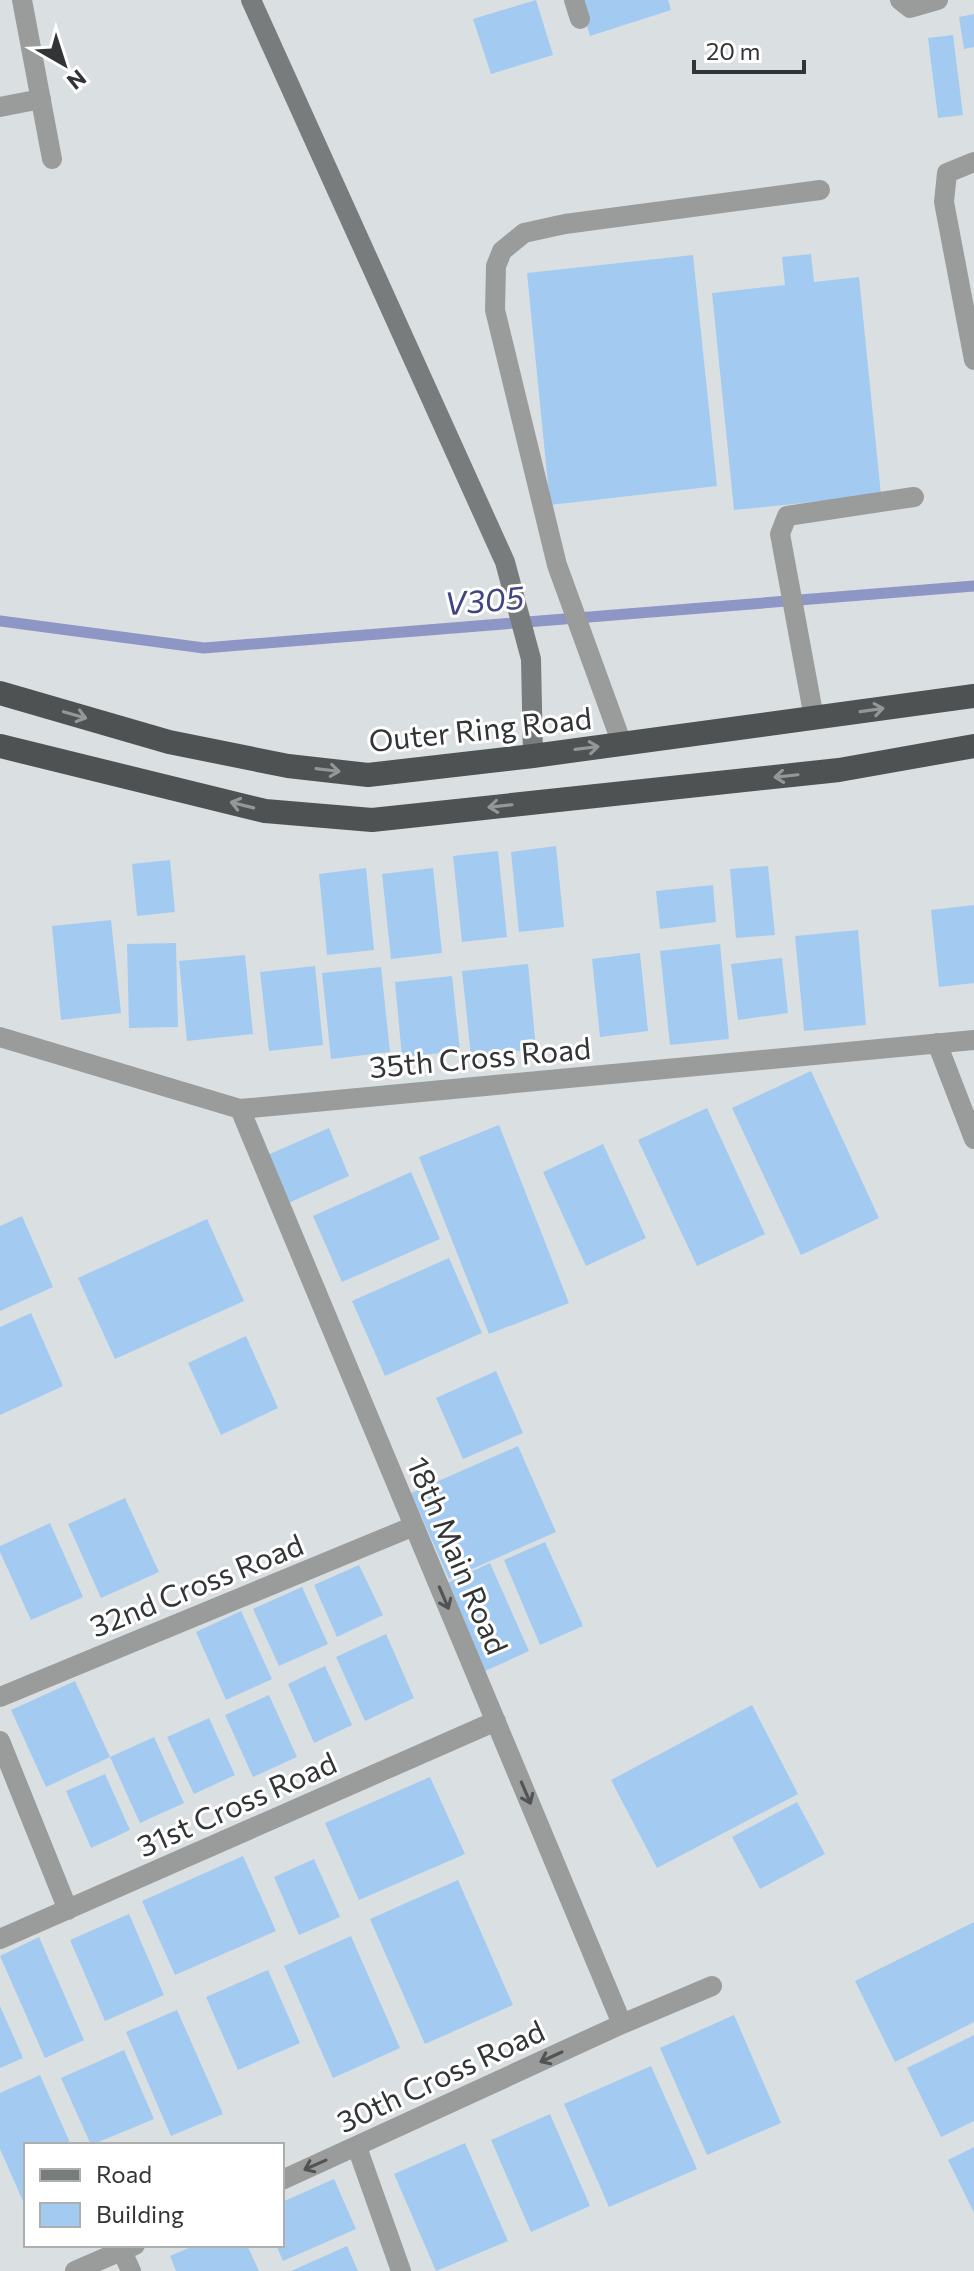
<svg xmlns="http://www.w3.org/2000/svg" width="974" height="2271" font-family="Commissioner,sans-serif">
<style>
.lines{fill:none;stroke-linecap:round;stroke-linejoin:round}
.stream{stroke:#8e96c5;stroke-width:11}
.building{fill:#a3cbf2}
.lane{stroke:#9a9c9c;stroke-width:20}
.street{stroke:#9a9c9c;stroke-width:20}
.secondary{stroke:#797c7c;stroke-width:20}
.highway{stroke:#4e5252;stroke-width:24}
.oneway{stroke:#959797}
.oneway2{stroke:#515354}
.labels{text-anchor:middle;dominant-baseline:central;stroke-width:6;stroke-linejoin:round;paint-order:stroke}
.street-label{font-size:30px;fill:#323435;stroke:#fff}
.water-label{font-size:32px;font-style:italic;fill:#3e4581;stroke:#fff}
</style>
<rect width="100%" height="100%" fill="#dadfe1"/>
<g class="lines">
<path class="stream" d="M0,621L204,648L974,586"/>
</g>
<path class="building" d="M536,0L553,55L491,74L473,19Z
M579,0H668L671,10L590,36Z
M974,14V47L964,49L959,17Z
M953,35L963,115L938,118L928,38Z
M811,254L814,282L859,277L881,495L734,510L712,293L785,285L782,257Z
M693,255L717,486L550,505L527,273Z
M556,846L564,927L519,932L511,852Z
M498,851L507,937L462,942L453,856Z
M170,860L175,912L137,916L132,864Z
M768,866L775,935L736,938L730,869Z
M366,868L374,950L327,955L319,874Z
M433,868L442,953L391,959L382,874Z
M713,885L716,922L660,929L656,891Z
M974,905V983L939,987L931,910Z
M111,920L121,1013L61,1020L52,926Z
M858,930L866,1025L804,1031L795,936Z
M176,943L178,1027L129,1028L127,944Z
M720,944L729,1039L670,1045L660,951Z
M640,953L648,1031L600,1037L592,959Z
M245,955L253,1034L187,1041L179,961Z
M782,958L788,1013L738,1020L731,964Z
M528,964L536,1049L471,1056L462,971Z
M315,966L323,1045L269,1051L260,972Z
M381,967L390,1052L331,1059L322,973Z
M452,976L460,1051L402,1057L395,982Z
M811,1071L879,1218L801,1255L732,1108Z
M707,1108L765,1234L697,1266L638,1140Z
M499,1125L569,1303L489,1334L419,1157Z
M329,1128L349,1176L284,1205L263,1157Z
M603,1144L646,1238L586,1266L543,1172Z
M411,1172L440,1239L342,1282L313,1216Z
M22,1216L53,1287L0,1311V1226Z
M207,1219L244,1301L115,1359L78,1278Z
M449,1258L482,1333L385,1376L352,1301Z
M31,1313L63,1386L0,1415V1327Z
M246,1336L278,1408L221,1435L188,1363Z
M496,1371L523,1433L463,1459L436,1398Z
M518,1446L556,1532L449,1579L411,1493Z
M125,1498L159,1572L101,1598L68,1524Z
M50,1523L83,1597L31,1620L0,1552V1546Z
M545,1542L583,1626L540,1645L504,1560Z
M490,1563L529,1651L485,1671L447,1583Z
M359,1565L383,1615L337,1637L314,1585Z
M302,1587L328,1644L279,1666L253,1609Z
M241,1611L272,1679L226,1700L196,1632Z
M386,1634L414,1698L365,1721L336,1657Z
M325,1666L352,1725L314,1743L288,1684Z
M75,1681L110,1757L46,1787L11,1710Z
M269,1695L297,1757L253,1777L225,1715Z
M752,1705L798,1794L657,1868L611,1780Z
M209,1718L235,1775L194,1794L167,1737Z
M154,1737L184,1803L140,1823L110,1757Z
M105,1774L130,1830L91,1848L66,1791Z
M430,1777L465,1854L359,1900L325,1823Z
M797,1802L825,1854L760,1889L732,1837Z
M243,1856L276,1931L175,1975L142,1901Z
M314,1859L340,1917L299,1935L274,1877Z
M458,1880L513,2005L425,2044L370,1919Z
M129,1914L164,1995L105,2021L70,1940Z
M974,1922V2022L895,2062L855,1981Z
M351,1936L400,2048L333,2078L284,1966Z
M39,1937L84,2040L45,2058L0,1956Z
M268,1970L300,2043L238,2070L206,1997Z
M0,2006L23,2058L0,2068Z
M177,2010L223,2114L171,2136L126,2032Z
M734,2015L781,2123L707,2155L660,2048Z
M974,2035V2121L941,2137L907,2068Z
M124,2050L154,2119L91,2145L61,2078Z
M651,2066L697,2169L609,2207L564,2104Z
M40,2075L71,2145H26V2208L0,2149V2093Z
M550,2114L590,2206L531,2232L491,2140Z
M465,2143L508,2241L436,2271L394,2174Z
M974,2147V2213L948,2160Z
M334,2179L356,2229L283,2261L276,2245H282V2202Z
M195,2245H247L259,2271H176L170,2256Z
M347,2246L358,2271H291Z"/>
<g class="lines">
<path class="lane" d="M814,718L780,534L787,516L914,497
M622,744L557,565L495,310L496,266L502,251L524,233L565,224L820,190"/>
<path class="street" d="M22,0L52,159
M574,0L580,19
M900,0L910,8L938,0
M0,107L41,99
M974,162L947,173L944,202L974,360
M0,1037L240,1109L974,1040
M937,1043L974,1139
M240,1109L622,2024
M0,1697L414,1526
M0,1741L68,1910
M0,1939L496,1721
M357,2147L401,2271
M282,2180L622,2024L712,1986
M122,2251L131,2271
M75,2271L135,2245"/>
<path class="secondary" d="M251,0L505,562L531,659L533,756"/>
<path class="highway" d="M0,693L169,742L288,766L368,775L533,756L974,696
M0,746L265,811L372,820L839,770L974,746"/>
</g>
<defs><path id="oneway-shaft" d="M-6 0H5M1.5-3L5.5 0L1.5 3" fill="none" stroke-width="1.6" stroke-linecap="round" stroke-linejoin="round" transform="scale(2)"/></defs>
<g class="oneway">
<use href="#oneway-shaft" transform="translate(872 710) rotate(-8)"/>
<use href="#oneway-shaft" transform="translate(75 715) rotate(16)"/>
<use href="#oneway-shaft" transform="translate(587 748) rotate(-7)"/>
<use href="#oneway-shaft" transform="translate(328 770) rotate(7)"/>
<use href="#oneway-shaft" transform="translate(786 776) rotate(174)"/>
<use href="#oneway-shaft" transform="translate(242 805) rotate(-166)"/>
<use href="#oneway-shaft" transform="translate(500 806) rotate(174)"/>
</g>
<g class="oneway2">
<use href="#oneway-shaft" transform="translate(444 1598) rotate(67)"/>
<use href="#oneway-shaft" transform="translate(526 1793) rotate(67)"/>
<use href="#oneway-shaft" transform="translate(551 2057) rotate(155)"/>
<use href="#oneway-shaft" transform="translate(315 2165) rotate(156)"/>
</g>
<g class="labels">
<g class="street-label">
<text transform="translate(480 728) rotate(-6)">Outer Ring Road</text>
<text transform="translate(480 1056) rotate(-5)">35th Cross Road</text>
<text transform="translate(459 1555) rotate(67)">18th Main Road</text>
<text transform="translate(196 1584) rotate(-22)">32nd Cross Road</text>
<text transform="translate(236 1803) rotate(-24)">31st Cross Road</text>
<text transform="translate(440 2075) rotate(-25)">30th Cross Road</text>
</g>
<g class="water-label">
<text transform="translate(484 599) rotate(-5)">V305</text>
</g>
</g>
<rect x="24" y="2143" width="260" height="104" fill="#ffffff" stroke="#adaeae" stroke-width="2"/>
<rect x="40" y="2169" width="40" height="12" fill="#797c7c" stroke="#adaeae" stroke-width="2"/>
<text x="96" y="2183" font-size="24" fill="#323435">Road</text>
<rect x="40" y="2203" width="40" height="24" fill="#a3cbf2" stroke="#adaeae" stroke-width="2"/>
<text x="96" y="2223" font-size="24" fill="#323435">Building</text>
<g transform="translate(64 64) rotate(141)" stroke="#ffffff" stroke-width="6" paint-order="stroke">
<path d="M0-6L14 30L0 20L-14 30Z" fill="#323435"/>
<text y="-12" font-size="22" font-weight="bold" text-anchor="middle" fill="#323435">N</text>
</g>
<path d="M694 60v12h110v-12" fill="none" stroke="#323435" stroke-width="4"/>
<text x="706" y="60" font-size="24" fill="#323435" stroke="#ffffff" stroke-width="6" paint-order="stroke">20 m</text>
</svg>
